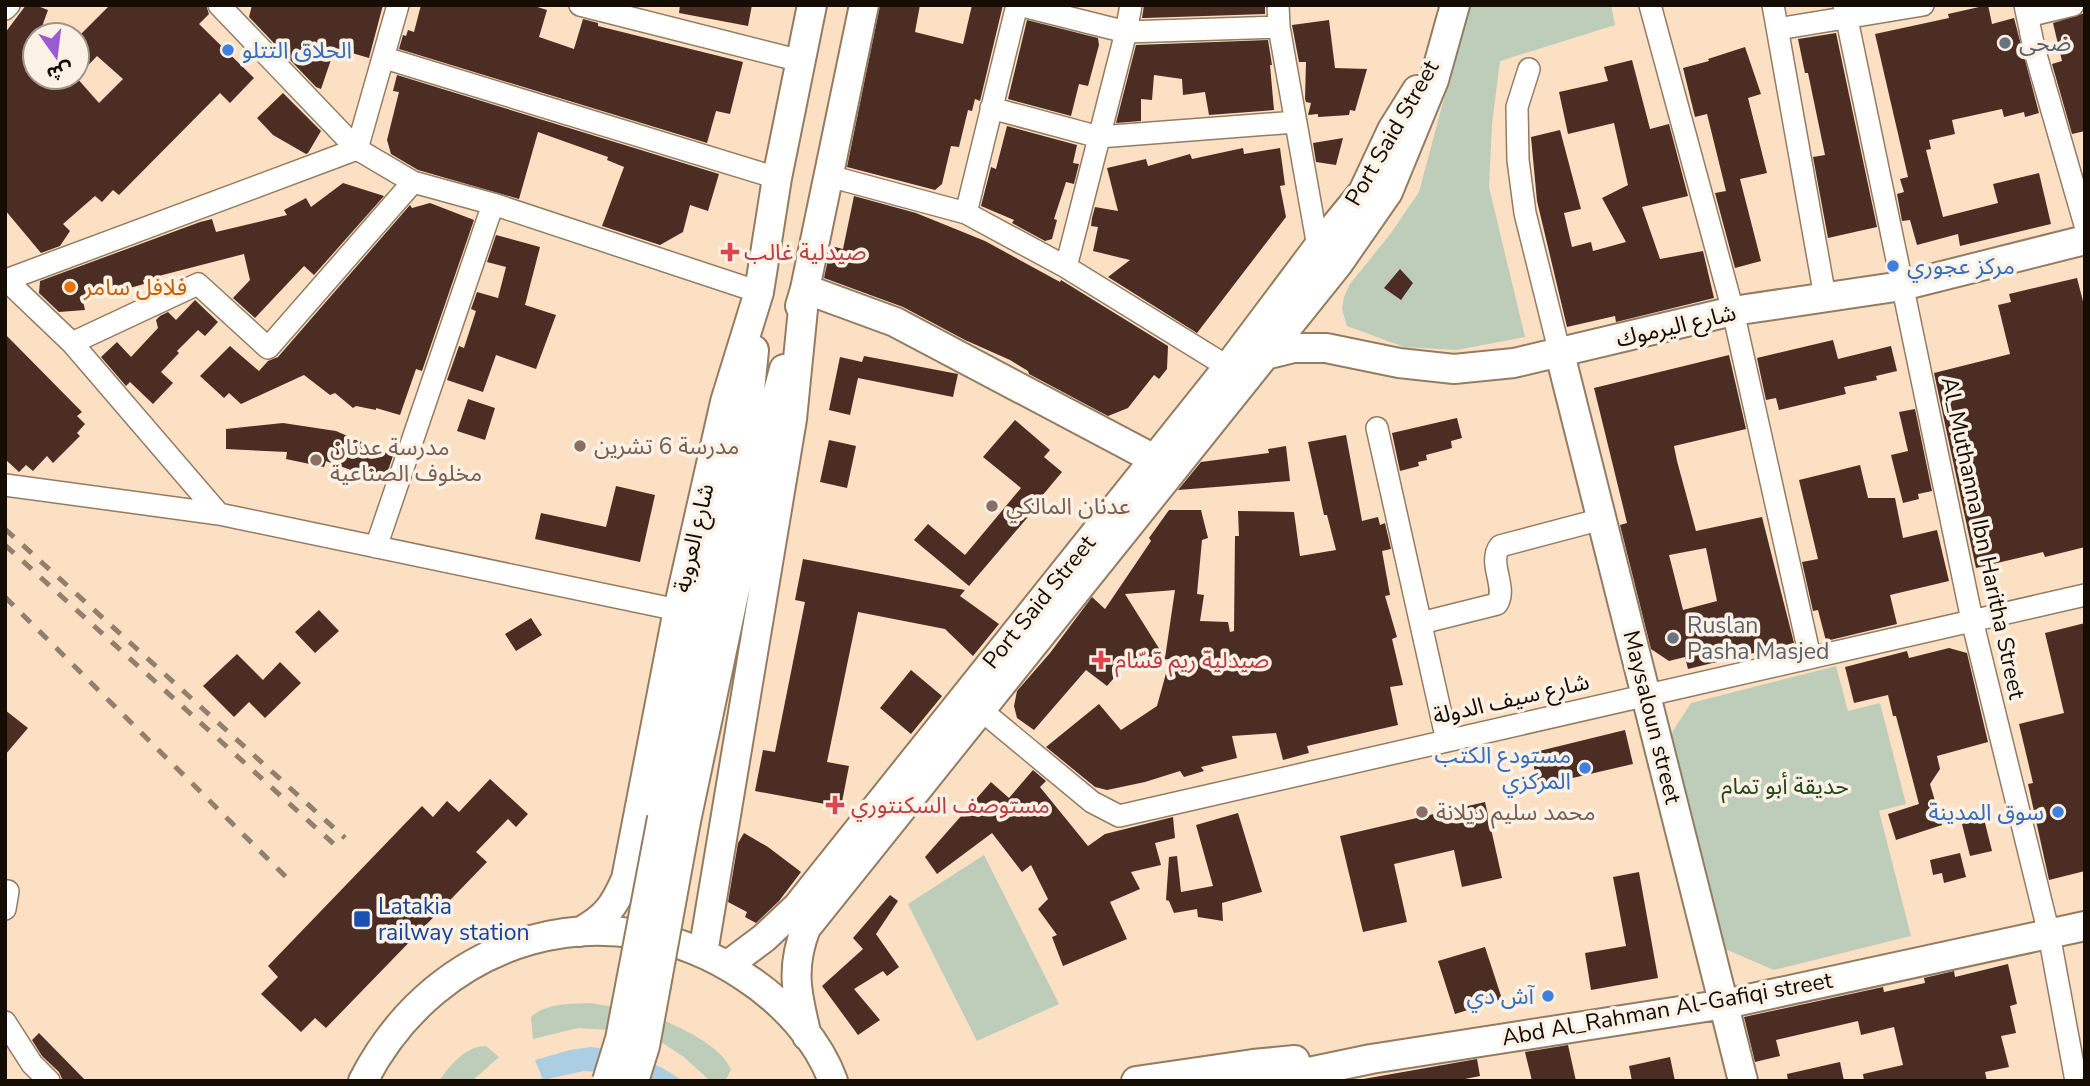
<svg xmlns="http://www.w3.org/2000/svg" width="2090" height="1086" font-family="'Nunito Sans','Noto Sans Arabic',sans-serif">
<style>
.green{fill:#bdcdb9}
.water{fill:#abcee2}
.building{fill:#4b2d24;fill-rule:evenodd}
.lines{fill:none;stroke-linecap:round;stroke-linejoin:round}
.minor-casing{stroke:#947c62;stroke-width:24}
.major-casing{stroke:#947c62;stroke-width:32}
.minor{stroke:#fff;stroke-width:21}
.major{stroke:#fff;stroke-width:28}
.rail{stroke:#927f6c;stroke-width:5;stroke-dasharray:12 12;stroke-linecap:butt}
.major-bridge-casing{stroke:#947c62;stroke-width:32;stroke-linecap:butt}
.major-bridge{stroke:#fff;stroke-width:28}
.worship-dot{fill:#6b7280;stroke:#fbf1e5;stroke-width:2.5}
.shop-dot{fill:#3f7fe0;stroke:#fbf1e5;stroke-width:2.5}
.health-dot{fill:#e0444e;stroke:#fbf1e5;stroke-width:2.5}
.food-dot{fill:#e8710a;stroke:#fbf1e5;stroke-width:2.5}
.education-dot{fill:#8d6e63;stroke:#fbf1e5;stroke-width:2.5}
.transit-dot{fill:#1a4fb4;stroke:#fbf1e5;stroke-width:2.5}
.labels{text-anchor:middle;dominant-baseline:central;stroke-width:7;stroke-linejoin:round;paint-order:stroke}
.worship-label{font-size:23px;fill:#5b616d;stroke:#fbf1e5;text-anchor:start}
.shop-label{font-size:23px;fill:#366cbe;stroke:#fbf1e5;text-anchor:end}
.street-label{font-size:23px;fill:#150c04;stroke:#fbf1e5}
.health-label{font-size:23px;fill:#be3a42;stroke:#fbf1e5;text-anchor:start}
.food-label{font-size:23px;fill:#c56008;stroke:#fbf1e5;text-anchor:start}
.education-label{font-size:23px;fill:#785e54;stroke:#fbf1e5;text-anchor:start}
.park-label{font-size:23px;fill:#24451c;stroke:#fbf1e5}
.transit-label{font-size:23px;fill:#164399;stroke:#fbf1e5;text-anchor:start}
</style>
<rect width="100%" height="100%" fill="#fbe0c4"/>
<path class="green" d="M1469,5H1611L1615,25L1500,61L1492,124L1489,187L1525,337L1457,350L1404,347L1347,326L1342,309L1344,297L1350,284L1391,233L1419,192Z
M1836,666L1848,711L1880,703L1906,804L1879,811L1911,936L1774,970L1725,949L1671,734L1691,703Z
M984,855L1059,1004L977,1041L908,904Z
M590,1003C608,1006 627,1008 645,1014C669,1021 723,1045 731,1070L725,1081H710L684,1057L658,1040L609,1030L578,1028L533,1039L531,1017C546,1003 570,1004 590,1003Z
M486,1046L499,1057L472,1081H439C450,1065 466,1046 486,1046Z"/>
<path class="water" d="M591,1047C625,1051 655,1061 683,1081H638L611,1073L584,1071L543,1080L535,1060L570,1050Z"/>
<path class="building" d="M26,5H35L48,10L39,35H35V77H76L99,103L123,79L97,56L77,77V38L110,5H206L209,14L199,24L254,78L230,103L220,93L119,195L113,190L102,202L95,196L63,224L70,231L60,246L41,253L5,210V33Z
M252,5H383L369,58L335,48L321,89L316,87L249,17Z
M421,5H531L547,10L539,37L574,49L583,19L598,23V26L743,62L730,114L716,111L707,143L399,49L403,35L406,36L408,30L414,32Z
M680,5H752L748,26L679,13Z
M880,5H920L915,32L963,44L972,5H1003L980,101L975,99L972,111L968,110L959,147L951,146L942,184L935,190L847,167Z
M1144,5H1265V14L1145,18H1142Z
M1988,5L1992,24L2014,18L2039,113L2025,117L2024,112L2004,117L2002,109L1952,120L1955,134L1929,140L1931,149L1926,150L1943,217L1998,203L1993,184L2039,173L2051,224L1960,246L1958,234L1917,245L1910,220L1902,221L1897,194L1904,192L1900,179L1908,177L1875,34L1949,18L1948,14Z
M2085,13V131L2072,134L2052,64L2062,61L2053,23Z
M1027,20L1098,38L1099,45L1088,86L1079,84L1071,116L1008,99Z
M1329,20L1335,68L1367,69L1355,111L1350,110L1349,115L1318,117V114L1308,115L1311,103L1306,102L1305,99L1306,62H1299L1292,25Z
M1836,33L1877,227L1828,238L1813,157L1825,155L1808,73H1805L1798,39Z
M1268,40L1272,65H1270L1274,110L1209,115L1205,92L1183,95L1182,79L1154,75L1152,100L1141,99V121L1116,123L1136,45Z
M1745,47L1761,94L1748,98L1767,173L1740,179L1761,261L1735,268L1715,193L1726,191L1707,114L1695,117L1683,68L1709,61L1708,59Z
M1632,60L1650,129L1669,124L1688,196L1642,207L1660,259L1703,251L1714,298L1616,322L1615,316L1567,327L1537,201L1531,137L1560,130L1581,209L1564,213L1572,247L1591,242L1593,251L1626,242L1602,198L1628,185L1614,123L1568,134L1559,92L1608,81L1604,67Z
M397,75L719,174L708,211L690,205L683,232L660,245L602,226L624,167L607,160L608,157L538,132L519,199L418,170L391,154L387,140L399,92L393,91Z
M283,93L321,131L308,153L306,154L273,135L257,118Z
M1007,126L1077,145L1073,163L1079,164L1074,184L1066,182L1054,219L1057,220L1052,239L1045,241L1012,223L1014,220L981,206L991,167L996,169Z
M1343,138L1336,165L1316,162L1313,143Z
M1243,148L1244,154L1280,148L1285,185L1280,186L1286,217L1197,333L1108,277L1130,260L1093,251L1098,227L1091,226L1092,218L1095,207L1118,211L1107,168L1146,159L1148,166L1190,154L1192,159Z
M343,183L384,196L314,275L304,266L255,318L233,298L250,280L244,254L143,280L144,284L83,301L85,310L59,312L39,293L40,281L200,222L212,219L216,232L287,215L284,210L306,198L311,207Z
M854,196L916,213L985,241L1060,282L1061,280L1168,346L1167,369L1159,379L1154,375L1128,408L1108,416L1029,374L1028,371L1010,360L965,340L903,307L824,278L831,246L843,249Z
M430,203L474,220L422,371L416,369L400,415L376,408V410L356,406L353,408L335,393L330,395L304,375L241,404L229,393L224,398L200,376L230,346L259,371L268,361L278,357L410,205L412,208Z
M496,235L540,247L525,305L556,315L536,369L496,355L483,392L447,380L459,346L464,348L476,311L471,309L477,292L498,298L506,267L487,262Z
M1400,269L1413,283L1401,300L1384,288Z
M2077,278L2085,309V547L2045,557L2043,552L1976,568L1934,373L2010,354L1998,305L2011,302L2009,294Z
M195,300L218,322L205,336L198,330L177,351L179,353L161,372L173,383L153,404L130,382L126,386L101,357L117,342L131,357L158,328L156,320L160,316L168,312L176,320Z
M5,334L82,412L77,416L85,424L77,433L80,436L53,463L47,456L33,471L26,465L19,472L5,459Z
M1833,340L1838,359L1891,346L1897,371L1876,376L1877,380L1844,387L1846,394L1779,410L1776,398L1766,400L1757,358Z
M1729,355L1746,429L1674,446L1677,461L1696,531L1762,517L1794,643L1688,669L1685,657L1669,661L1651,649L1620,525L1627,523L1594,388ZM1706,548L1717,601L1683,610L1669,555Z
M864,356L958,374L953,397L858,378L850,415L829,410L840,357L862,362Z
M468,399L495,408L485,440L457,431Z
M1915,409L1932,491L1918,494L1919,499L1903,503L1891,455L1908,451L1899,412Z
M1457,418L1462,438L1451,441L1452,448L1426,455L1427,460L1418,462L1419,466L1400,471L1392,433Z
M1015,420L1050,450L1044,457L1062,472L1031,509L1033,511L969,586L914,540L928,524L965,555L1021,488L983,457Z
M283,423L336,431L393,456L384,482L326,461L324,467L286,459L287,452L226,449V429Z
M1346,435L1362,521L1378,517L1380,525L1385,523L1391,549L1382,551L1390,595L1385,596L1397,637L1392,639L1403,685L1390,687L1398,725L1307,746L1309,753L1283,760L1276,733L1232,736L1237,758L1201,767L1204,771L1184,777L1180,771L1145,782L1107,790L1095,787L1046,747L1099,704L1121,730L1157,706L1170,659L1128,662L1107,686L1086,670L1034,730L1017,718L1014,706L1017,691L1050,653L1092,597L1105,609L1151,541L1149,538L1169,510H1201L1208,538L1202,540L1197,594L1204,595L1200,621L1228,622L1230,632L1234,631L1235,536H1239L1238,511L1294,512L1300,556L1336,550L1327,515H1324L1308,442ZM1175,590L1165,658L1125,594Z
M829,440L856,446L847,488L820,482Z
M1286,446L1290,481L1178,490L1201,462L1269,453L1268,449Z
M1860,465L1868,498H1895L1903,538L1937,530L1949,581L1890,595L1897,624L1826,641L1818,610L1813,611L1802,562L1818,559L1799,480Z
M616,486L655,495L640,562L535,539L541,513L606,527Z
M803,559L965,590L960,596L999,624L973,656L945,629L858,612L827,762L849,766L841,807L755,791L763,750L775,752L805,602L795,600Z
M319,610L339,631L315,653L295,632Z
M531,618L542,635L516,651L505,634Z
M2085,623V871L2049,880L2028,784L2033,783L2019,724L2064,713L2045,633Z
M1949,648L1967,653L1988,742L1937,756L1940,769L1930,784L1942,825L1896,840L1888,814L1919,804L1896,716H1893L1888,695L1854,703L1845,667L1907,651L1909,658Z
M237,654L263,680L280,662L301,683L265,718L249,702L234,717L203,686Z
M911,670L942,696L911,734L880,708Z
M5,710L28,728L5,755Z
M1625,730L1633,764L1538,786L1531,753Z
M1033,770L1046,781L1040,787L1088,846L1105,834L1173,817L1175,838L1155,843L1161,865L1131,872L1140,889L1110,902L1127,939L1063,966L1052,937L1057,935L1038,909L1048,899L1031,865L1022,872L992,833L937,874L925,857L991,782L1009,798Z
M490,779L528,814L516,827L508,819L476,852L487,862L326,1028L315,1018L301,1032L261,994L278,977L268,966L422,806L433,817L447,801L459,812Z
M1485,802L1502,878L1462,887L1454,850L1394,864L1407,922L1363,932L1340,836Z
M1238,813L1262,892L1222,903L1223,921L1198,917L1197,909L1174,913L1169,901L1166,900L1169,857L1177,856L1181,892L1213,886L1196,825Z
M1984,819L1992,851L1970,856L1962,824Z
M744,833L768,847L801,872L779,901L756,923L745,917L747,912L728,902L738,843Z
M1960,853L1966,877L1944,883L1942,873L1933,875L1930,860Z
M1639,872L1658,978L1591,990L1585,953L1626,946L1613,877Z
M890,895L898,901L876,934L899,967L887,976L883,971L854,989L880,1020L858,1035L822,986L863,949L853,938Z
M1485,947L1502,999L1455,1014L1438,961Z
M2008,964L2017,1004L2010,1006L2016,1033L2001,1036L2009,1067L1985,1072L1987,1081H1864L1863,1074L1903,1065L1894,1027L1861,1035L1858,1021L1776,1040L1780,1056L1755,1062L1744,1017L1883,987L1884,992L1925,983L1924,978L1954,971L1955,977Z
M39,1033L86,1081H63L59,1072L42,1056L32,1040Z
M1568,1045L1576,1081H1532L1525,1052Z
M1670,1057L1675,1081H1632L1629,1066Z
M1477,1059L1480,1076L1455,1081H1352Z
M1840,1062L1844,1081H1788L1787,1074Z"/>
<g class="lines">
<g class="minor-casing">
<path id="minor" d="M219,5L357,149L413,182L493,204L759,292
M580,5L801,61
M1019,5L1126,32L1279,27
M1278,5L1279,27L1318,247
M1650,5L1733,311L1810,657
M1773,5L1825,297
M1844,5L1972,620L2049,934L2076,1081
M2025,5L2034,48L2085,225
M5,9L9,5
M2028,16L2073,5
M1778,29L1923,5
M385,58L777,178
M1529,69L1517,107L1518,160L1525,213L1560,354
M991,108L1099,137L1296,122
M829,176L966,213L1066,267L1228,367
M966,213L1017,5
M1066,267L1126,32L1131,5
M5,279L72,343L219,514
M6,280L357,149L398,5
M72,343L198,284L268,348L413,182
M1377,428L1447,741
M5,485L219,514L678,610
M376,547L493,204
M1421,623L1497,604C1508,587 1487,563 1500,546L1602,519
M981,710L1092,802L1119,816L2085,595
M5,909L8,891
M5,1022L32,1064L49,1081"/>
</g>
<g class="major-casing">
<path id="major" d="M800,306L805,289L895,322L1154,459
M1560,354L1743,1081
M1265,355L1294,348H1326L1399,363L1454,369L1514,363L1733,311L1902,286L2085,240
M662,818L748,410L754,350
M686,821L772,414L784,369
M580,932C607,917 614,906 626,879L678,610L725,402L759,292L777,178L812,5
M703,953L792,419L805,289L864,5
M728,965L764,938L797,907L1228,367L1318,247L1363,192L1392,130L1417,90
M807,1036C797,995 790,969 806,928L1338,264L1388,192L1434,80L1455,5
M363,1081C437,936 608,885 745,977C782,1001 818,1039 833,1081
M1136,1081L1253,1064L1295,1060
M1266,1081L1371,1059L1725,1004L2085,926"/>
</g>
<use href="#minor" class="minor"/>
<use href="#major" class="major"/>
<path class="rail" d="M5,529L345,838
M5,545L336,846
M5,597L293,884"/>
<g class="major-bridge-casing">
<path id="major-bridge" d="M607,1081L620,1039L662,818
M634,1081L645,1046L686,821"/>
</g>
<use href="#major-bridge" class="major-bridge"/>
</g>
<g class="worship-dot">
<circle cx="2005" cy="43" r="7"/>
<circle cx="1673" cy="638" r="7"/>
</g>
<g class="shop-dot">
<circle cx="228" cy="50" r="7"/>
<circle cx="1893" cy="266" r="7"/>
<circle cx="1585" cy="768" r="7"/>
<circle cx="2058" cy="812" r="7"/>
<circle cx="1548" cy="996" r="7"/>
</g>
<g class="health-dot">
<path d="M726.5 241.5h7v7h7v7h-7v7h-7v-7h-7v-7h7z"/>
<path d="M1097.5 649.5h7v7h7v7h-7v7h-7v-7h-7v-7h7z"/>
<path d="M831.5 794.5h7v7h7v7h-7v7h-7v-7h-7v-7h7z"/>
</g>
<circle class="food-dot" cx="70" cy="287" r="7"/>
<g class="education-dot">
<circle cx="580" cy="446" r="7"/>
<circle cx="316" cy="460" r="7"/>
<circle cx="992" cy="506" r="7"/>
<circle cx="1422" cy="812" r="7"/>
</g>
<rect class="transit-dot" x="353" y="910" width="18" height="18" rx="3.5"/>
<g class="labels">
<g class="worship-label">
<text x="2019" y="43">ضحى</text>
<text x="1687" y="625">Ruslan<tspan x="1687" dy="26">Pasha Masjed</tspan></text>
</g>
<g class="shop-label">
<text x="242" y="50" text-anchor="start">الحلاق التتلو</text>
<text x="1907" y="266" text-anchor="start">مركز عجوري</text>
<text x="1571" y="755">مستودع الكتب<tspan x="1571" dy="26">المركزي</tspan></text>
<text x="2044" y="812">سوق المدينة</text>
<text x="1534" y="996">آش دي</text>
</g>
<g class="street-label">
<text transform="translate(1392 133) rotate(-60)">Port Said Street</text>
<text transform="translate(1676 326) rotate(-13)">شارع اليرموك</text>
<text transform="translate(694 538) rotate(-77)">شارع العروبة</text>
<text transform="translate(1983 538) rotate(78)">Al_Muthanna Ibn Haritha Street</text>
<text transform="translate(1039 602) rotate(-51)">Port Said Street</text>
<text transform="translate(1511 699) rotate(-13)">شارع سيف الدولة</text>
<text transform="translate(1652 717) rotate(76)">Maysaloun street</text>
<text transform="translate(1667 1009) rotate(-10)">Abd Al_Rahman Al-Gafiqi street</text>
</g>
<g class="health-label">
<text x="744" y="252">صيدلية غالب</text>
<text x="1115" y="660">صيدلية ريم قسّام</text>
<text x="851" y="805">مستوصف السكنتوري</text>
</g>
<g class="food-label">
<text x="84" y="287">فلافل سامر</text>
</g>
<g class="education-label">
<text x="594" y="446">مدرسة 6 تشرين</text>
<text x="330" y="447">مدرسة عدنان<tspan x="330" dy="26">مخلوف الصناعية</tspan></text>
<text x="1006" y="506">عدنان المالكي</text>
<text x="1436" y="812">محمد سليم ديلانة</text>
</g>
<g class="park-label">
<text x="1785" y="786">حديقة أبو تمام</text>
</g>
<g class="transit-label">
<text x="378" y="906">Latakia<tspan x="378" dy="26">railway station</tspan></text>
</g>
</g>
<rect width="2090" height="1086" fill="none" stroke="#150c04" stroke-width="14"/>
<g transform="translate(56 56) rotate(166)"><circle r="33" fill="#fbf1e5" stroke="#9f958b" stroke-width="2"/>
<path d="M0-5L12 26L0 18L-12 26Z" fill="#9a5cd3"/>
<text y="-10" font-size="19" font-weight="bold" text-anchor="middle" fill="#150c04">ش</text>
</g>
</svg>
